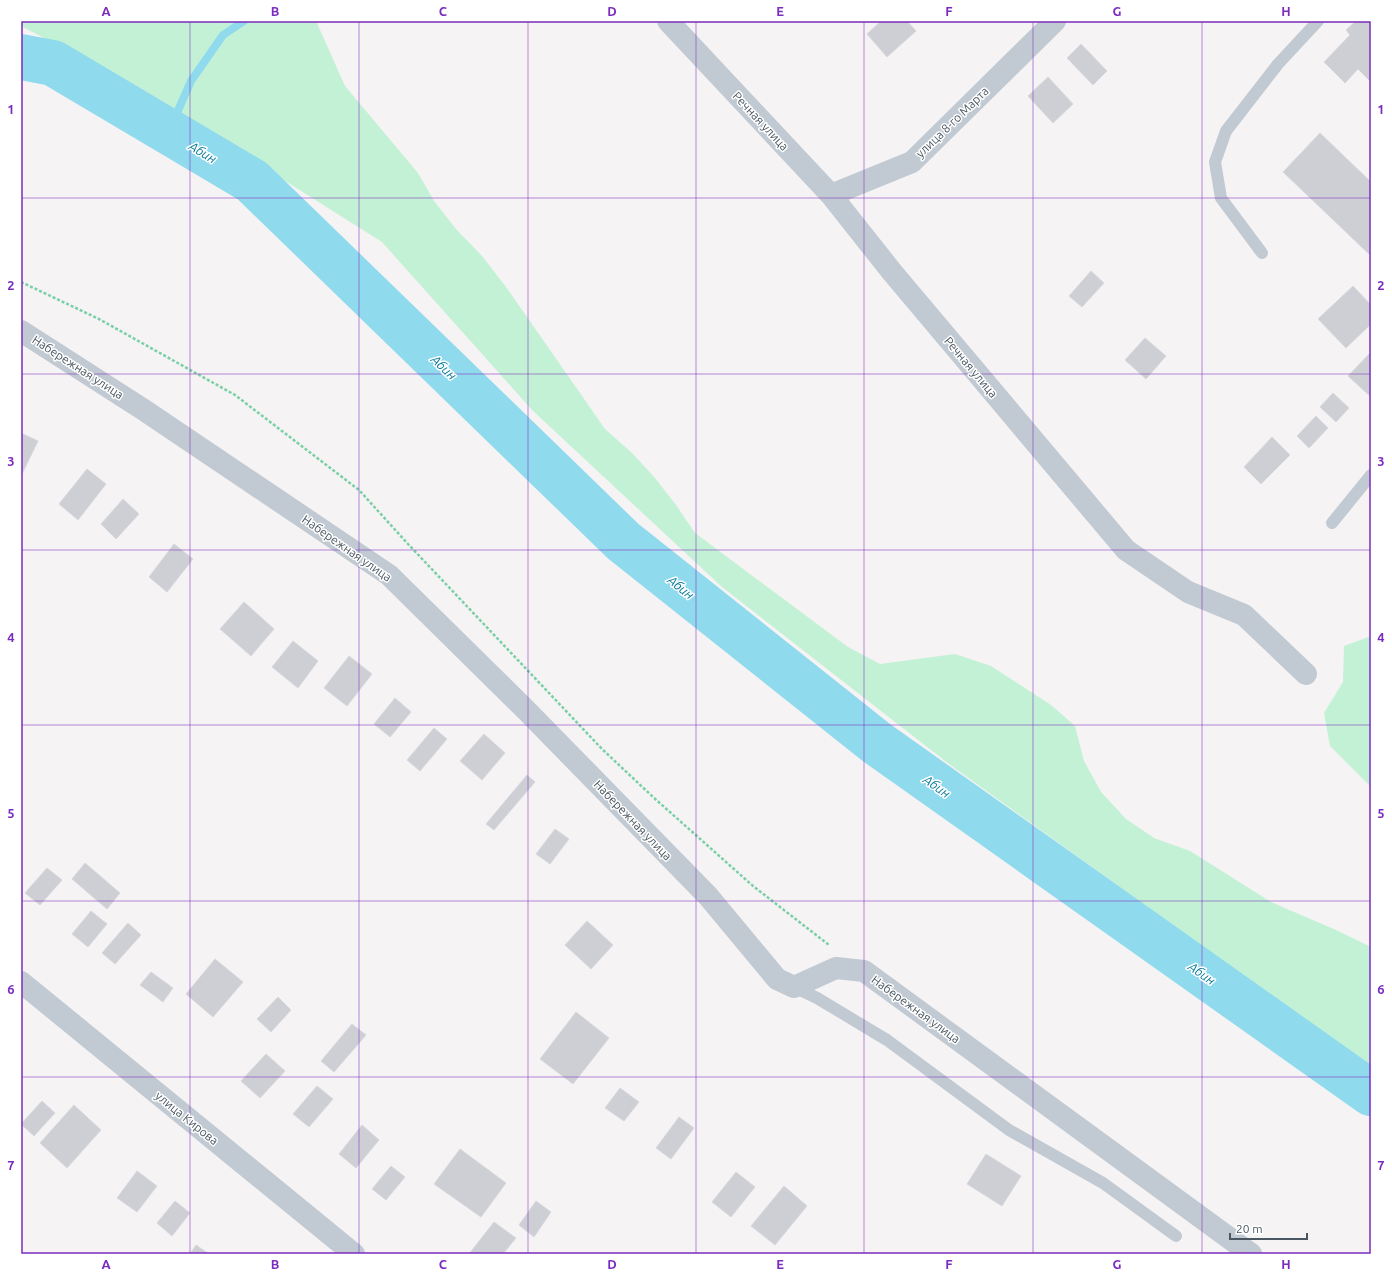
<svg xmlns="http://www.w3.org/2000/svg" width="1392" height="1275" font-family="Ubuntu,sans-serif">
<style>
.green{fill:#c3f1d5}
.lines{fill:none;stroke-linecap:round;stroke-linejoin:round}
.stream{stroke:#90daee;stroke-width:8}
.river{stroke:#90daee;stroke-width:46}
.building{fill:#cdcfd5;stroke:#d7d9de}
.path{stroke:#7ad0a6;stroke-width:2.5;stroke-dasharray:3 2;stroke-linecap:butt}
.service{stroke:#c1cad2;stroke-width:12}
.minor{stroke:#c1cad2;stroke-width:22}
.grid{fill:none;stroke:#7b2cbf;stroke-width:1;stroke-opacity:0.55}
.labels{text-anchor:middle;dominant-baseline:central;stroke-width:3;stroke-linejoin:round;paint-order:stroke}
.street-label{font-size:12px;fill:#4a5661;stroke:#fff}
.water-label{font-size:13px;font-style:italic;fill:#0c7c9b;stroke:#fff}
.neatline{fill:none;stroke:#7b2cbf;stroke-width:1.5}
.grid-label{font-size:13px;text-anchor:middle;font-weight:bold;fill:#7b2cbf}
</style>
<rect width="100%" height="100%" fill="#f5f3f3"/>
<path class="green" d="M21,21H316L345,86L418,173L434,201L456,229L482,256L506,287L605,429L632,453L655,478L676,505L695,533L848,647L880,664L955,654L991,666L1051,705L1075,726L1084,761L1101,792L1126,819L1154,838L1190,851L1271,902L1336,930L1371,947V1066L1270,995L949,764L722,587L532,410L382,242L127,81L21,26Z
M1371,636V787L1330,746L1324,713L1343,682L1344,646Z"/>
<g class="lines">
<path class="stream" d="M169,131L191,81L223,35L244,21"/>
<path class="river" d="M21,57L53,63L252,181L623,541L877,743L1371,1093"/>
</g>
<path class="building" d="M881,21H907L916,31L887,57L867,34Z
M1356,21H1371V82L1358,69L1345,83L1324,62L1350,35L1346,30Z
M1081,44L1107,71L1093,85L1067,58Z
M1048,77L1073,104L1053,123L1028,96Z
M1320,133L1371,182V256L1283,172Z
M1091,271L1104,283L1082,307L1069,296Z
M1353,286L1371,305V324L1346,348L1318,319Z
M1145,338L1166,356L1146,379L1125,360Z
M1371,352V397L1348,376Z
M1333,393L1349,408L1336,422L1320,407Z
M1316,416L1328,428L1309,448L1297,436Z
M21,433L38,441L22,474L21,473Z
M1272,437L1290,455L1261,484L1244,467Z
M87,469L106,484L78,520L59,504Z
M123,499L139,514L116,539L101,524Z
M174,544L193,559L167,592L149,577Z
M244,602L274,629L251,656L220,629Z
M293,641L318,661L298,688L272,667Z
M349,656L372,674L347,706L324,688Z
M395,698L411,712L390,737L374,724Z
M434,728L447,739L420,771L407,760Z
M484,734L505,753L482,780L460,761Z
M527,775L535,782L494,830L486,824Z
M555,829L569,839L550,864L536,854Z
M85,863L120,893L107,909L72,879Z
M47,868L62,880L40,905L25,893Z
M91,911L107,924L88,947L72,934Z
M587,921L613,945L591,969L565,945Z
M128,923L141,935L115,964L102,953Z
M215,959L243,982L213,1017L186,994Z
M151,972L173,988L163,1002L140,985Z
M278,997L291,1010L271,1032L257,1019Z
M576,1012L609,1038L573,1084L540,1059Z
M352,1024L366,1035L334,1072L321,1061Z
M266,1054L285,1071L260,1098L241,1081Z
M317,1086L333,1099L309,1127L293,1114Z
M620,1088L639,1102L624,1121L605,1108Z
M42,1101L55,1113L34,1136L21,1124Z
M74,1105L101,1130L67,1168L40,1143Z
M679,1117L694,1128L671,1159L656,1148Z
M362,1125L379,1140L356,1168L339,1154Z
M460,1149L506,1183L481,1217L434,1184Z
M986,1154L1021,1176L1002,1206L967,1184Z
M391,1166L405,1177L386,1200L372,1189Z
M137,1171L157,1186L137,1212L117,1198Z
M736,1172L755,1187L731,1217L712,1202Z
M784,1186L807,1206L775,1245L751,1226Z
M175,1201L190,1213L172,1236L157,1223Z
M536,1201L551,1212L534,1237L519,1225Z
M494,1222L516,1238L503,1254H469Z
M196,1245L209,1254H190Z"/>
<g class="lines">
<path class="path" d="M21,282L99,319L235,395L359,490L408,544L602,749L653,797L753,886L829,945"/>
<path class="service" d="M1262,253L1221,198L1215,162L1226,131L1278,64L1318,21
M1332,523L1371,475
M794,987L817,998L887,1040L1009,1130L1103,1183L1176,1236"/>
<path class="minor" d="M668,21L831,195L892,272L1126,550L1188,592L1244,615L1306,674
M831,195L912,162L1055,21
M21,331L144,410L389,575L526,710L708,896L777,979L794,987L836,968L864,971L1251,1254
M21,982L354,1254"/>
</g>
<path class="grid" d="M190,21V1254M359,21V1254M528,21V1254M696,21V1254M864,21V1254M1033,21V1254M1202,21V1254M21,198H1371M21,374H1371M21,550H1371M21,725H1371M21,901H1371M21,1077H1371"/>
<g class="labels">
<g class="street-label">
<text transform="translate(761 121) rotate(47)">Речная улица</text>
<text transform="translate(952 122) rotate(-44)">улица 8-го Марта</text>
<text transform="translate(78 367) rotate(33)">Набережная улица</text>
<text transform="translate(971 367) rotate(50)">Речная улица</text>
<text transform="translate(347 548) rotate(35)">Набережная улица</text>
<text transform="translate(633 820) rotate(46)">Набережная улица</text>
<text transform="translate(916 1009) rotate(36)">Набережная улица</text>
<text transform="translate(187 1118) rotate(39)">улица Кирова</text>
</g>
<g class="water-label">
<text transform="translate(203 152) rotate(31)">Абин</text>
<text transform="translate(444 367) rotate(44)">Абин</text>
<text transform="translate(681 587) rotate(39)">Абин</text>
<text transform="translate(937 786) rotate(35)">Абин</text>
<text transform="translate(1202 973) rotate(35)">Абин</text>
</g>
</g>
<rect width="1392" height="1275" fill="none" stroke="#ffffff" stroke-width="44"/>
<path d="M1230 1233v6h77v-6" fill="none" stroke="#4a5661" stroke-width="2"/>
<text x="1236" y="1233" font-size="12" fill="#4a5661" stroke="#ffffff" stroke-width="3" paint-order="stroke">20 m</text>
<rect x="22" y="22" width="1348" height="1231" class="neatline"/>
<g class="grid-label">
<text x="106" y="16">A</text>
<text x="275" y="16">B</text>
<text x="443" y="16">C</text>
<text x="612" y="16">D</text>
<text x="780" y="16">E</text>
<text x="949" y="16">F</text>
<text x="1117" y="16">G</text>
<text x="1286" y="16">H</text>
<text x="11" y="114">1</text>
<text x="1381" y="114">1</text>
<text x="11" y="290">2</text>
<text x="1381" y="290">2</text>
<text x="11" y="466">3</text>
<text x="1381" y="466">3</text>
<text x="11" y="642">4</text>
<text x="1381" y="642">4</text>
<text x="11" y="818">5</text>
<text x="1381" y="818">5</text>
<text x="11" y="994">6</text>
<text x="1381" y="994">6</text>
<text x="11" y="1170">7</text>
<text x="1381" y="1170">7</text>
<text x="106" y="1269">A</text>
<text x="275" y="1269">B</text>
<text x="443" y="1269">C</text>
<text x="612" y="1269">D</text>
<text x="780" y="1269">E</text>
<text x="949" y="1269">F</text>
<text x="1117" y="1269">G</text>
<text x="1286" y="1269">H</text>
</g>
</svg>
